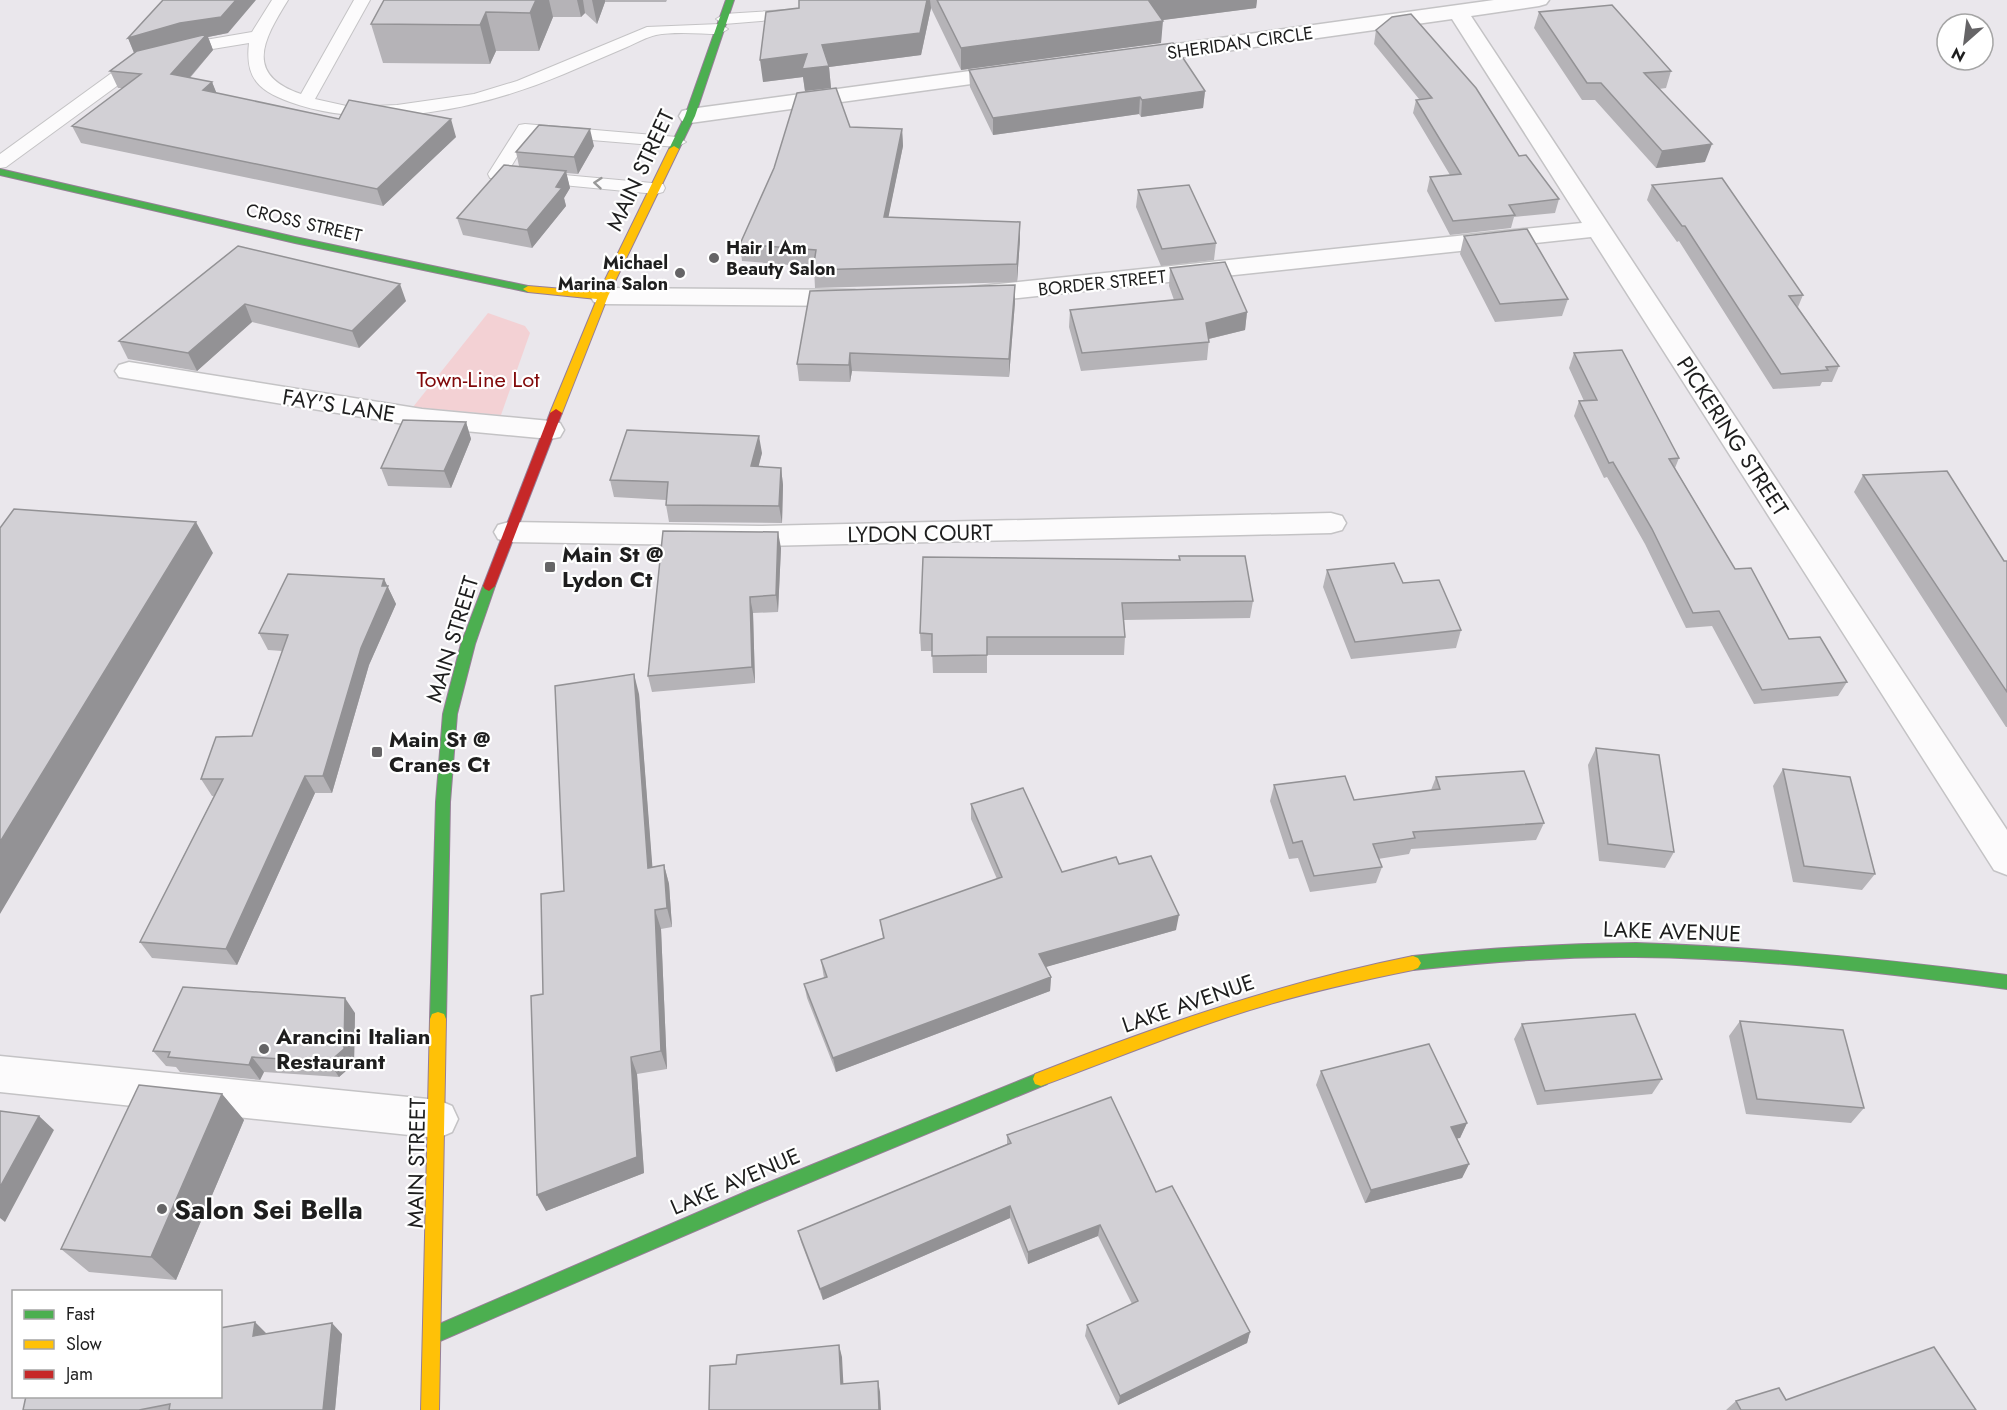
<svg xmlns="http://www.w3.org/2000/svg" width="2007" height="1410" font-family="Jost,sans-serif">
<style>
.park{fill:#f3d1d4}
.lines{fill:none;stroke-linecap:round;stroke-linejoin:round}
.lane-casing{stroke:#c4c3c5;stroke-width:2}
.street-casing{stroke:#c4c3c5;stroke-width:3}
.fast-casing{stroke:#967e97;stroke-width:2}
.slow-casing{stroke:#967e97;stroke-width:2}
.jam-casing{stroke:#967e97;stroke-width:2}
.lane{fill:#fcfbfc;fill-rule:evenodd}
.street{fill:#fcfbfc;fill-rule:evenodd}
.fast{fill:#4caf50;fill-rule:evenodd}
.slow{fill:#ffc107;fill-rule:evenodd}
.jam{fill:#c62828;fill-rule:evenodd}
.wall{fill:#b5b3b7}
.shaded-wall{fill:#939295}
.building{fill:#d2d0d5;stroke:#939295;stroke-width:1.5}
.oneway{stroke:#989898}
.poi-dot{fill:#656466;stroke:#fff;stroke-width:2}
.labels{text-anchor:middle;dominant-baseline:central;stroke-width:4.5;stroke-linejoin:round;paint-order:stroke}
.far-street-label{font-size:18px;fill:#1e1e1e;stroke:#fff}
.far-poi-label{font-size:18px;font-weight:bold;fill:#1e1e1e;stroke:#fff;text-anchor:start}
.street-label{font-size:22px;fill:#1e1e1e;stroke:#fff}
.park-label{font-size:22px;fill:#800809;stroke:#fff}
.poi-label{font-size:22px;font-weight:bold;fill:#1e1e1e;stroke:#fff;text-anchor:start}
.near-poi-label{font-size:27px;font-weight:bold;fill:#1e1e1e;stroke:#fff;text-anchor:start}
</style>
<rect width="100%" height="100%" fill="#eae7ec"/>
<path class="park" d="M488,313L525,326L530,333L501,415L413,407Z"/>
<g class="lines">
<g class="lane-casing">
<path id="lane" d="M272,0H288C264,39 243,74 301,94L354,0H370L315,99L351,107L397,105L474,94L517,81L647,27L720,24L728,29L720,34C700,34 676,31 656,35C647,37 636,43 627,47C606,56 585,65 564,74C483,108 376,133 290,102C258,91 245,77 249,43L176,55L168,50L176,45L252,32Z
M801,9L807,11L809,14L807,17L724,24L716,19L724,14Z
M141,55L147,56L149,60L147,64L6,167L0,168V154L135,56Z
M525,124L677,137L686,142L677,147L530,135L509,170L663,184L665,188L663,192L656,194L490,178L488,174L519,125Z"/>
</g>
<g class="street-casing">
<path id="street" d="M1494,0H1549L1546,4L1539,6L1471,16L2007,830V875L1994,870L1591,237L971,303L962,301L958,295L962,289L971,287L1582,223L1452,19L1134,64L1126,62L1123,57L1126,52L1134,50Z
M1014,65L1022,67L1025,72L1022,77L690,123L682,121L679,116L682,111L690,109Z
M603,288L854,290L863,292L867,298L863,304L854,306L603,304L594,302L590,296L594,290Z
M129,362L422,409L550,421L560,423L564,430L560,437L550,439L422,427L119,377L115,371L119,365Z
M1331,513L1342,516L1346,523L1342,530L1331,533L759,546L509,542L498,539L494,532L498,525L509,522L759,526Z
M0,1056L438,1100L452,1106L458,1119L452,1132L438,1138L0,1092Z"/>
</g>
<g class="fast-casing">
<path id="fast" d="M726,0H734L695,116L679,149L671,151L669,149L685,116Z
M0,169L295,237L528,286L533,289L528,292L295,243L0,175Z
M489,581L495,586L475,644L457,714L450,802L446,1019L444,1024L438,1026L432,1024L430,1019L436,802L443,714L461,644L483,586Z
M1636,943C1761,947 1883,959 2007,975V989C1884,973 1760,958 1635,957C1561,956 1487,962 1413,970L1408,968L1405,963L1408,958L1413,956C1487,948 1561,944 1636,943Z
M1041,1072L1047,1074L1049,1079L1047,1084L762,1202L440,1341L434,1344L428,1341L425,1335L428,1329L750,1190Z"/>
</g>
<g class="slow-casing">
<path id="slow" d="M674,146L679,149L608,296L562,413L560,416H552L550,413L597,299L528,292L523,289L528,286L599,292L669,149Z
M1413,956L1418,958L1421,963L1418,968L1413,970C1348,983 1284,998 1222,1019C1161,1039 1101,1064 1041,1086L1035,1084L1033,1079L1035,1074C1159,1025 1283,982 1413,956Z
M438,1012L444,1014L446,1019L439,1410H421L430,1019L432,1014Z"/>
</g>
<g class="jam-casing">
<path id="jam" d="M556,409L562,413L495,586L489,591L485,589L483,586L550,413Z"/>
</g>
<use href="#lane" class="lane"/>
<use href="#street" class="street"/>
<use href="#fast" class="fast"/>
<use href="#slow" class="slow"/>
<use href="#jam" class="jam"/>
</g>
<path class="wall" d="M384,0H667L666,2H605L597,24L585,13L581,17H553L539,51H496L490,64L383,63L371,24Z
M799,0H1257L1256,8L1162,20L1161,43L961,70L931,8L921,55L829,67L831,88L805,91L803,77L763,82L799,8Z
M1539,12L1671,71L1666,88L1659,89L1705,162L1656,168L1595,100H1582L1534,28Z
M1376,30L1519,156L1559,199L1555,213L1514,217L1511,228L1450,235L1427,191L1430,177L1450,175L1413,113L1416,100L1419,99L1374,44Z
M228,33L208,37L213,50L190,78L212,82L216,93L339,119L456,137L383,206L81,143L72,126L123,88H118L110,71L134,53L128,38Z
M969,70L1205,91L1203,108L1141,117L1139,114L993,135L970,87Z
M850,127L902,129L903,146L888,217L1020,222V239L1017,282L815,288L814,267L742,261L740,244Z
M594,146L578,174L566,173L570,188L564,198L566,206L532,248L463,235L457,218L519,166L516,152Z
M1652,185L1803,295L1798,307L1839,366L1832,382H1822L1820,386L1773,389L1679,241L1677,242L1647,200Z
M1138,190L1216,243L1214,260L1161,266L1136,207Z
M1464,236L1568,299L1562,316L1495,322L1460,254Z
M238,246L406,301L359,348L252,322L197,371L128,359L119,341Z
M1170,268L1247,312L1245,330L1209,339L1207,360L1081,371L1069,327L1070,310L1174,300L1169,286Z
M1015,302L1009,377L852,371L850,382L799,381L797,364Z
M1574,353L1679,458L1675,468L1735,569L1789,639L1847,682L1838,696L1754,704L1712,626L1686,628L1645,544L1607,477L1604,478L1574,416L1579,401H1584L1569,368Z
M466,422L471,439L451,488L388,486L381,468Z
M762,453L758,467L781,468L783,485L782,523L669,522L666,505V500L614,497L610,480Z
M1863,475L2004,561H2007V727H2006L1854,492Z
M781,548L778,612L753,613L755,683L652,692L648,676Z
M1179,556L1253,601L1250,618L1124,620L1125,637L1124,655H987V673H933L932,651H921L920,633L1179,560Z
M1327,570L1403,583L1461,630L1456,648L1351,659L1323,587Z
M384,579L396,604L369,665L332,793H315L237,965L152,958L140,942L214,796H212L201,779L252,736L282,651L268,650L259,633Z
M639,694L652,867L664,865L669,884L672,927L661,929L667,1069L637,1074L644,1173L546,1211L543,994L564,891Z
M1596,748L1674,852L1665,868L1599,861L1588,765Z
M1783,769L1875,874L1862,890L1793,882L1773,786Z
M1436,777L1544,823L1536,840L1411,849L1409,854L1378,859L1382,867L1376,883L1310,892L1298,858L1289,859L1270,801L1274,785L1354,800L1431,790Z
M971,804L1062,872L1119,864L1176,930L1045,967L1051,977L1050,991L836,1072L807,998L804,984L824,978L821,960L883,938L880,920L997,879L971,819Z
M355,1013L354,1064L339,1077L264,1072L260,1080L180,1072L176,1067L166,1066L153,1051Z
M1740,1021L1864,1108L1851,1123L1746,1114L1729,1036Z
M1522,1024L1662,1079L1652,1094L1537,1105L1514,1039Z
M1321,1071L1467,1123L1460,1138H1457L1469,1164L1462,1178L1365,1203L1316,1085Z
M222,1094L244,1120L176,1280L89,1272L61,1249Z
M1007,1135L1156,1192L1250,1332L1247,1343L1118,1405L1085,1336L1087,1325L1132,1304L1098,1236L1028,1264L1010,1218L823,1300L801,1242L798,1231L1007,1144Z
M266,1333L342,1334L335,1410H23Z
M1786,1400L1976,1410H1726L1736,1401Z"/>
<path class="shaded-wall" d="M236,0H256L228,33L208,37L213,50L178,91L135,55L128,38Z
M536,0H549L553,17L539,51L530,13Z
M577,0H583L585,13L581,17Z
M592,0H605V2L597,24Z
M927,0H930L931,8L921,55L829,67L831,88L805,91L803,77L763,82L760,60L822,45Z
M1155,0H1257L1256,8L1148,22L1149,1Z
M486,12L496,51L490,64L480,25Z
M1163,21L1161,43L961,70V48Z
M212,82L219,99L203,90Z
M1205,91L1203,108L1141,117L1142,100Z
M1140,97L1139,114L993,135V118Z
M451,119L456,137L383,206L377,189Z
M590,129L594,146L578,174L574,157Z
M902,129L903,146L885,234L884,217Z
M1712,144L1705,162L1656,168L1662,151Z
M566,171L570,188L564,198L566,206L532,248L527,230L556,187Z
M1020,222V239L1017,282V264Z
M400,284L406,301L359,348L352,331Z
M1015,285V302L1009,377V359Z
M245,304L252,322L197,371L188,353Z
M1247,312L1245,330L1204,340L1206,323Z
M850,353L852,371L850,382L849,365Z
M466,422L471,439L451,488L444,471Z
M759,436L762,453L754,484L751,466Z
M781,468L783,485L782,523L779,506Z
M196,522L213,553L0,914V842Z
M778,532L781,548L778,612L776,595Z
M384,579L396,604L369,665L332,793L323,776L361,648Z
M750,597L753,613L755,683L752,667Z
M634,674L639,694L654,887L648,868Z
M305,776L315,793L237,965L226,949Z
M664,865L669,884L672,927L667,908Z
M655,910L661,929L667,1069L661,1051Z
M1179,915L1176,930L1039,969V954Z
M1051,977L1050,991L836,1072L833,1058Z
M345,998L355,1013L354,1064L339,1077L329,1062Z
M252,1057L264,1072L260,1080L249,1065Z
M631,1057L637,1074L644,1173L546,1211L537,1195Z
M222,1094L244,1120L176,1280L151,1257Z
M39,1116L54,1130L5,1222L0,1218V1187Z
M1467,1123L1460,1138L1444,1141L1451,1127Z
M1469,1164L1462,1178L1365,1203L1371,1190Z
M1010,1206V1218L823,1300L820,1289Z
M1100,1225L1098,1236L1028,1264V1252Z
M255,1322L266,1333L264,1346L253,1336Z
M332,1323L342,1334L335,1410H323Z
M1250,1332L1247,1343L1118,1405L1120,1396Z
M839,1345L842,1357L844,1395L841,1384Z
M878,1381L880,1392L881,1410H879Z"/>
<path class="building" d="M163,0H236L221,17L180,23L128,38Z
M384,0H536L530,13L486,12L480,25L371,24Z
M799,0H927L920,33L822,45L829,66L802,69L807,54L760,60L766,12L799,8Z
M937,0H1155L1149,1L1163,21L961,48Z
M1612,5L1671,71L1644,73L1712,144L1662,151L1601,83H1587L1539,12Z
M1411,14L1476,88L1519,156L1526,155L1559,199L1509,205L1515,215L1453,221L1430,177L1461,174L1416,100L1432,98L1376,30L1392,17Z
M207,34L171,74L212,82L203,90L339,119L349,100L451,119L377,189L72,126L141,74L110,71L137,51Z
M1173,43L1205,91L1142,100L1140,97L993,118L969,70Z
M836,88L850,127L902,129L884,217L1020,222L1017,264L813,270L816,250L740,244L774,168L797,93Z
M539,125L590,129L574,157L516,152Z
M504,165L566,171L556,187L562,188L527,230L457,218Z
M1722,178L1803,295L1789,296L1839,366L1826,367L1828,370L1781,374L1685,226H1682L1652,185Z
M1189,185L1216,243L1162,249L1138,190Z
M1527,229L1568,299L1500,304L1464,236Z
M238,246L400,284L352,331L245,304L188,353L119,341Z
M1225,262L1247,312L1206,323L1209,342L1082,353L1070,310L1183,299L1170,268Z
M1015,285L1009,359L850,353L849,365L797,364L810,291Z
M1622,350L1679,458L1669,459L1735,569L1751,568L1789,639L1820,637L1847,682L1762,690L1719,611L1693,613L1652,529L1613,462L1609,463L1579,401L1597,400L1574,353Z
M403,420L466,422L444,471L381,468Z
M627,430L759,436L751,466L781,468L779,506L666,505L668,482L610,480Z
M1947,471L2004,561H2007V692L1863,475Z
M14,509L196,522L0,842V528Z
M663,531L778,532L776,595L750,597L752,667L648,676Z
M1179,556H1245L1253,601L1122,603L1125,637H987V655L932,656V634L920,633L923,557L1180,560Z
M1394,563L1403,583L1439,580L1461,630L1355,642L1327,570Z
M288,574L384,579L382,586H388L361,648L323,776H305L226,949L140,942L223,779H201L216,737L252,736L288,635L259,633Z
M634,674L648,868L664,865L667,908L655,910L661,1051L631,1057L637,1157L537,1195L531,996L543,994L541,894L564,891L555,686Z
M1596,748L1659,755L1674,852L1608,844Z
M1783,769L1850,777L1875,874L1804,866Z
M1524,771L1544,823L1413,832L1415,838L1373,844L1382,867L1314,876L1302,841L1293,843L1274,785L1345,776L1354,800L1440,789L1436,777Z
M1023,788L1062,872L1116,857L1119,864L1151,856L1179,915L1039,954L1051,977L833,1058L804,984L827,977L821,960L884,938L880,920L1002,877L971,804Z
M183,987L345,998L344,1049L329,1062L252,1057L249,1065L168,1057L170,1052L153,1051Z
M1635,1014L1662,1079L1545,1091L1522,1024Z
M1740,1021L1843,1030L1864,1108L1757,1099Z
M1429,1044L1467,1123L1451,1127L1469,1164L1371,1190L1321,1071Z
M139,1085L222,1094L151,1257L61,1249Z
M1111,1097L1156,1192L1172,1186L1250,1332L1120,1396L1087,1325L1138,1301L1100,1225L1028,1252L1010,1206L820,1289L798,1231L1011,1143L1007,1135Z
M0,1111L39,1116L0,1187Z
M255,1322L253,1336L332,1323L323,1410H169L170,1404L139,1410H23L26,1396H220V1328Z
M839,1345L841,1384L878,1381L879,1410H709L710,1366L736,1364L737,1355Z
M1934,1347L1976,1410H1741L1736,1401L1779,1388L1786,1400Z"/>
<defs><path id="oneway-chevron" d="M-2-3.5L2.5 0L-2 3.5" fill="none" stroke-width="1.6" stroke-linecap="round" stroke-linejoin="round" transform="scale(1.5)"/></defs>
<use class="oneway" href="#oneway-chevron" transform="translate(598 183) rotate(-175)"/>
<g class="poi-dot">
<circle cx="714" cy="258" r="6"/>
<circle cx="680" cy="273" r="6"/>
<rect x="544" y="561" width="12" height="12" rx="3"/>
<rect x="371" y="746" width="12" height="12" rx="3"/>
<circle cx="264" cy="1049" r="6"/>
<circle cx="162" cy="1209" r="6"/>
</g>
<g class="labels">
<g class="far-street-label">
<text transform="translate(1240 43) rotate(-8)">SHERIDAN CIRCLE</text>
<text transform="translate(304 223) rotate(13)">CROSS STREET</text>
<text transform="translate(1102 283) rotate(-6)">BORDER STREET</text>
</g>
<g class="far-poi-label">
<text x="726" y="248">Hair I Am<tspan x="726" dy="21">Beauty Salon</tspan></text>
<text x="668" y="263" text-anchor="end">Michael<tspan x="668" dy="21">Marina Salon</tspan></text>
</g>
<g class="street-label">
<text transform="translate(640 170) rotate(-65)">MAIN STREET</text>
<text transform="translate(339 405) rotate(9)">FAY'S LANE</text>
<text transform="translate(1733 436) rotate(57)">PICKERING STREET</text>
<text transform="translate(920 533) rotate(-1)">LYDON COURT</text>
<text transform="translate(452 639) rotate(-73)">MAIN STREET</text>
<text transform="translate(1672 931) rotate(2)">LAKE AVENUE</text>
<text transform="translate(1188 1003) rotate(-19)">LAKE AVENUE</text>
<text transform="translate(416 1163) rotate(-89)">MAIN STREET</text>
<text transform="translate(735 1181) rotate(-23)">LAKE AVENUE</text>
</g>
<g class="park-label">
<text x="478" y="379">Town-Line Lot</text>
</g>
<g class="poi-label">
<text x="562" y="554">Main St @<tspan x="562" dy="25">Lydon Ct</tspan></text>
<text x="389" y="739">Main St @<tspan x="389" dy="25">Cranes Ct</tspan></text>
<text x="276" y="1036">Arancini Italian<tspan x="276" dy="25">Restaurant</tspan></text>
</g>
<g class="near-poi-label">
<text x="174" y="1209">Salon Sei Bella</text>
</g>
</g>
<rect x="12" y="1290" width="210" height="108" fill="#ffffff" stroke="#a5a5a5" stroke-width="1.5"/>
<rect x="24" y="1310" width="30" height="9" fill="#4caf50" stroke="#a5a5a5" stroke-width="1.5"/>
<text x="66" y="1320" font-size="18" fill="#1e1e1e">Fast</text>
<rect x="24" y="1340" width="30" height="9" fill="#ffc107" stroke="#a5a5a5" stroke-width="1.5"/>
<text x="66" y="1350" font-size="18" fill="#1e1e1e">Slow</text>
<rect x="24" y="1370" width="30" height="9" fill="#c62828" stroke="#a5a5a5" stroke-width="1.5"/>
<text x="66" y="1380" font-size="18" fill="#1e1e1e">Jam</text>
<g transform="translate(1965 42) rotate(208)"><circle r="28" fill="#ffffff" stroke="#a5a5a5" stroke-width="1.5"/>
<path d="M0-4.5L10 22L0 15L-10 22Z" fill="#656466"/>
<text y="-9" font-size="16" font-weight="bold" text-anchor="middle" fill="#1e1e1e">N</text>
</g>
</svg>
